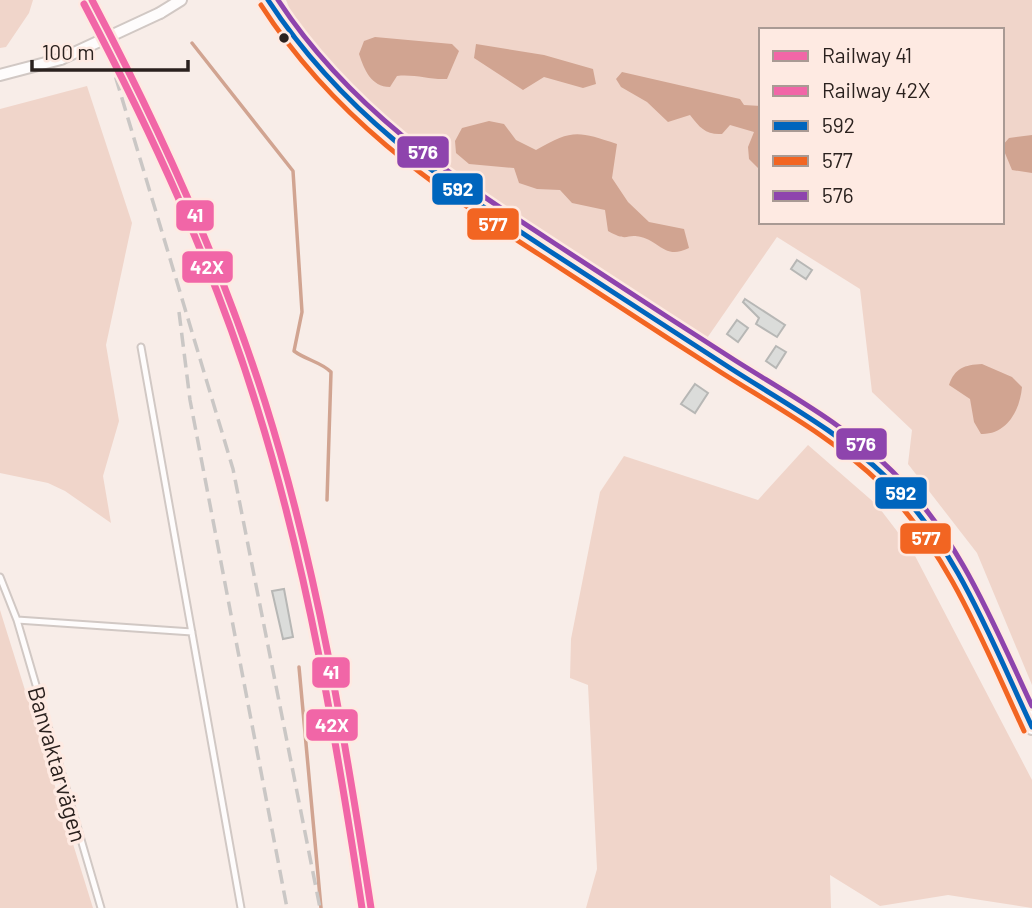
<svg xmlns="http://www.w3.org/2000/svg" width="1032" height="908" font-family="Barlow,sans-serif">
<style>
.green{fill:#f0d5ca;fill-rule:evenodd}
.water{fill:#d1a491}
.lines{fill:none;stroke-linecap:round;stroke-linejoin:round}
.stream{stroke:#d1a491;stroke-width:3.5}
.building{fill:#dbdcda;stroke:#b7b7b5;stroke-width:2}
.lane-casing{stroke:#d1c8c4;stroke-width:9}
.street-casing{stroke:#d1c8c4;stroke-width:14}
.secondary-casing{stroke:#d1c8c4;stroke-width:18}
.lane{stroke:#fefcfc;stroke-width:5}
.street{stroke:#fefcfc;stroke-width:10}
.secondary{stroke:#fefcfc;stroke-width:14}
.rail{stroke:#cac7c5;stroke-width:3.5;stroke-dasharray:14 7;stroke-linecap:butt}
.street-bridge-casing{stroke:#d1c8c4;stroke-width:14;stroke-linecap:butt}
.street-bridge{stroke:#fefcfc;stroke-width:10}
.bus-1-casing{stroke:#feeae2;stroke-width:10}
.bus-2-casing{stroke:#feeae2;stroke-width:10}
.bus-3-casing{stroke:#feeae2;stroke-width:10}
.bus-1{stroke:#0065bd;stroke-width:5}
.bus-2{stroke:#f26522;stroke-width:5}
.bus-3{stroke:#8e44ad;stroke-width:5}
.rail-1-casing{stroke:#feeae2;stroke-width:12}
.rail-2-casing{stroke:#feeae2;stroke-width:12}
.rail-1{stroke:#f166a7;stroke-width:7}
.rail-2{stroke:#f166a7;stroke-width:7}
.bus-dot{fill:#2a211e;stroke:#feeae2;stroke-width:2.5}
.labels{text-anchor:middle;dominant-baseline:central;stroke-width:7;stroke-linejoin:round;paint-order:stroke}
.street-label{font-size:23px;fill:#2a211e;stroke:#feeae2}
.line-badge{stroke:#feeae2;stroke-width:2.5}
.badge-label{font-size:19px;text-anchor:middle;font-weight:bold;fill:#fff}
</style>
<rect width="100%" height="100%" fill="#f8ede8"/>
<path class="green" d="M0,0H33L29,13L6,47L0,48Z
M286,0H1032V685L977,553L908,464L912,430L872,392L860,289L777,237L705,341L462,186L402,141L366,103L338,82L302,41ZM761,30H1002V222H761Z
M87,86L132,223L106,345L119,421L103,476L111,523L65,491L48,483L0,473V109Z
M808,445L877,505L913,552L1032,780V908L948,895L880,906L830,875L831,908H586L597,869L588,685L570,678L571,639L600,492L624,456L758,500Z
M0,610L93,908H0Z"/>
<path class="water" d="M375,37L452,44L459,51L447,79C430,80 415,74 397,76L390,87C371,87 364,69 359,54L364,41Z
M476,44L544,55L593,69L596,84L583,88L544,77L523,90L474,58Z
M622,72L740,99L744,105L761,106V171L749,159L748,147L754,132L730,125L722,134C706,135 700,128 690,115L668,122L647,102L621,87L616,79Z
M489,121L504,124L516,140L536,150C572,129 578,131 617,144L612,178L628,202L649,222L684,229L689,248C665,260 661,242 641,237C625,233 629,243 608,231L605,210L572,203L560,190L537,189L519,183L514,168L469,164L456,153L455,141L462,128Z
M1032,135V173L1012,170L1002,146L1009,138Z
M982,364L1012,377L1022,387C1020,410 1007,435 981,434L974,422L970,399L949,385C955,368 964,365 982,364Z"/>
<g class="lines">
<path class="stream" d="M192,43L293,171L302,312L294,351C306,360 321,362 331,372L327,500
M299,667L321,908"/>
</g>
<path class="building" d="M797,260L812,270L806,279L791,269Z
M745,299L785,325L777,337L756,324L759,318L743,302Z
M737,320L748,328L738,342L727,334Z
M776,346L786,352L776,368L766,361Z
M695,384L708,393L695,413L681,404Z
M284,589L293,637L283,639L272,591Z"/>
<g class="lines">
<g class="lane-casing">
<path id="lane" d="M141,347L241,908
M0,577L17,620L101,908
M17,620L192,632"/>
</g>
<g class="street-casing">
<path id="street" d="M160,13L181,0
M0,75L61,59"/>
</g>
<g class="secondary-casing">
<path id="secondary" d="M268,0C315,78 374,127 444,182C539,244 634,306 729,367C789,406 857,442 904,496C963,561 994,649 1032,727"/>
</g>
<use href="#lane" class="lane"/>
<use href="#street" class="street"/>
<use href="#secondary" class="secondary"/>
<path class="rail" d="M83,0L109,55L233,469L320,908
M179,312L190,400L287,908"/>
<g class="street-bridge-casing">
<path id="street-bridge" d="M61,59L160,13"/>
</g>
<use href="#street-bridge" class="street-bridge"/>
<g class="bus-1-casing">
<path id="bus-1" d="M268,0C341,112 438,178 548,250C609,289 669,329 730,368C783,402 839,432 885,476C956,545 991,640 1032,727"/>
</g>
<g class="bus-2-casing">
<path id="bus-2" d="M261,5C333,117 430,184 540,255C600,294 661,334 722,373C776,407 835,439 881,484C949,553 984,645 1024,731"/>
</g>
<g class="bus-3-casing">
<path id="bus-3" d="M278,0C348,107 449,175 554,243C615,283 675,322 736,361C790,395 847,426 892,471C959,537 993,623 1032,706"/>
</g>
<use href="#bus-1" class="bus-1"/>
<use href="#bus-2" class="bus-2"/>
<use href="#bus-3" class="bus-3"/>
<g class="rail-1-casing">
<path id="rail-1" d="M92,0C160,129 221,263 265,402C317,567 345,738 371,908"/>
</g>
<g class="rail-2-casing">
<path id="rail-2" d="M84,4C152,133 214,267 257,407C308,570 336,739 362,908"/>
</g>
<use href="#rail-1" class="rail-1"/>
<use href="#rail-2" class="rail-2"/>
</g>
<circle class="bus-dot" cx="284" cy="38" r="6"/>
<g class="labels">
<g class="street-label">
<text transform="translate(58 764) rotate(74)">Banvaktarvägen</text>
</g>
</g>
<g class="line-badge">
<rect x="396" y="135" width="54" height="34" rx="7" fill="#8e44ad"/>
<rect x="431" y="172" width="53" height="34" rx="7" fill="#0065bd"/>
<rect x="175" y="199" width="40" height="33" rx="7" fill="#f166a7"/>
<rect x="466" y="207" width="54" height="34" rx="7" fill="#f26522"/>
<rect x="181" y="250" width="53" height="34" rx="7" fill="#f166a7"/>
<rect x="835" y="427" width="53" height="34" rx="7" fill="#8e44ad"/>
<rect x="874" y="476" width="54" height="34" rx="7" fill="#0065bd"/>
<rect x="899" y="522" width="53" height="33" rx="7" fill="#f26522"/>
<rect x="311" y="656" width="40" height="33" rx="7" fill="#f166a7"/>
<rect x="305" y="708" width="54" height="34" rx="7" fill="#f166a7"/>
</g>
<g class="badge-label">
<text x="423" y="159">576</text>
<text x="458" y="196">592</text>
<text x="195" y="222">41</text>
<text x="493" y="231">577</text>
<text x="207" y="274">42X</text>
<text x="861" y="451">576</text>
<text x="901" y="500">592</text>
<text x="926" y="545">577</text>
<text x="331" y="679">41</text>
<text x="332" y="732">42X</text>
</g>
<rect x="759" y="28" width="245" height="196" fill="#feeae2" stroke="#a99a94" stroke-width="2"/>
<rect x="773" y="51" width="35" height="10" fill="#f166a7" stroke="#a99a94" stroke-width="2"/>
<text x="822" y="63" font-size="21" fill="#2a211e">Railway 41</text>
<rect x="773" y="86" width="35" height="10" fill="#f166a7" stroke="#a99a94" stroke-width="2"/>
<text x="822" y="98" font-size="21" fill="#2a211e">Railway 42X</text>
<rect x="773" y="121" width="35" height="10" fill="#0065bd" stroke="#a99a94" stroke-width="2"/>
<text x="822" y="133" font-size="21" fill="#2a211e">592</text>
<rect x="773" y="156" width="35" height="10" fill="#f26522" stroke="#a99a94" stroke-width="2"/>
<text x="822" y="168" font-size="21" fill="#2a211e">577</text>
<rect x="773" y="191" width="35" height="10" fill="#8e44ad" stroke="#a99a94" stroke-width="2"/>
<text x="822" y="203" font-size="21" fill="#2a211e">576</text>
<path d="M32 60v10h156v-10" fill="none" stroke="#2a211e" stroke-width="3.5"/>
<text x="42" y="60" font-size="21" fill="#2a211e" stroke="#feeae2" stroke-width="5" paint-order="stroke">100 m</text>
</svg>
